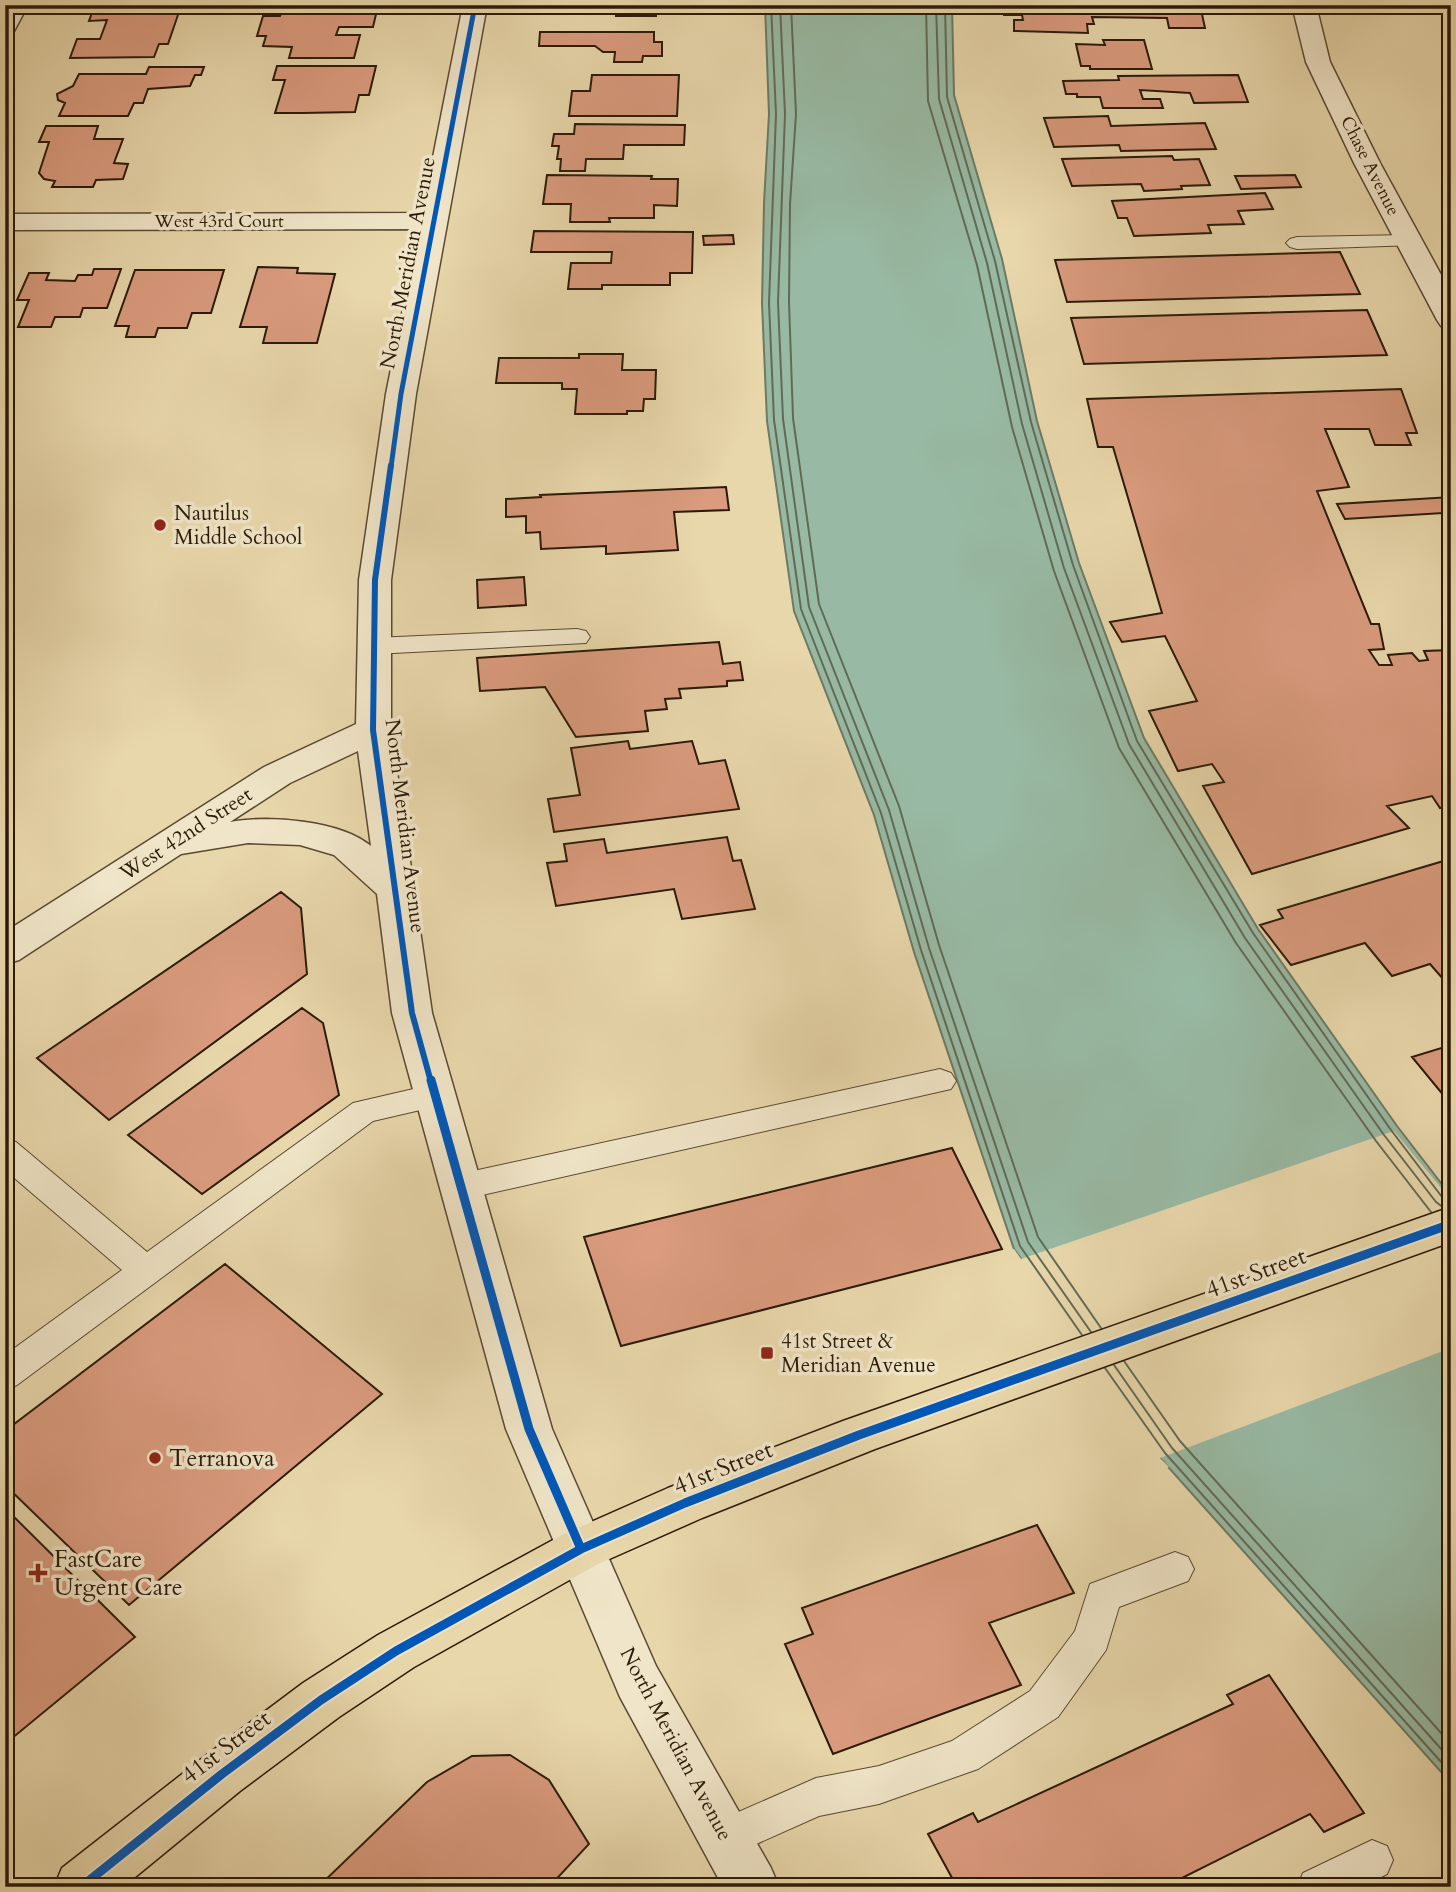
<svg xmlns="http://www.w3.org/2000/svg" width="1456" height="1892" font-family="Cardo,serif">
<style>
.water{fill:#98baa4;stroke:#6c7a66;stroke-width:2}
.pier{fill:#e8d7ab}
.lines{fill:none;stroke-linecap:round;stroke-linejoin:round}
.shore{stroke:#626a56;stroke-width:2}
.building{fill:#da9b7e;stroke:#2b1a08;stroke-width:2}
.service-casing{stroke:#5a4931;stroke-width:2}
.minor-casing{stroke:#5a4931;stroke-width:3}
.primary-casing{stroke:#2b1a08;stroke-width:3}
.service{fill:#f0e5c8;fill-rule:evenodd}
.minor{fill:#f0e5c8;fill-rule:evenodd}
.primary{fill:#e8d7ab;fill-rule:evenodd}
.cycleway-far2-casing{stroke:#f0e5c8;stroke-width:8}
.cycleway-far1-casing{stroke:#f0e5c8;stroke-width:10}
.cycleway-casing{stroke:#f0e5c8;stroke-width:13}
.cycleway-far2{stroke:#0057b8;stroke-width:5}
.cycleway-far1{stroke:#0057b8;stroke-width:6}
.cycleway{stroke:#0057b8;stroke-width:9}
.poi-dot{fill:#8f2418;stroke:#f0e5c8;stroke-width:2.5}
.labels{text-anchor:middle;dominant-baseline:central;stroke-width:7;stroke-linejoin:round;paint-order:stroke}
.far-street-label{font-size:18px;fill:#2b1a08;stroke:#f0e5c8}
.street-label{font-size:21px;fill:#2b1a08;stroke:#f0e5c8}
.poi-label{font-size:21px;fill:#2b1a08;stroke:#f0e5c8;text-anchor:start}
.near-street-label{font-size:24px;fill:#2b1a08;stroke:#f0e5c8}
.near-poi-label{font-size:24px;fill:#2b1a08;stroke:#f0e5c8;text-anchor:start}
</style>
<rect width="100%" height="100%" fill="#e8d7ab"/>
<filter id="stains"><feTurbulence type="fractalNoise" baseFrequency=".00286" numOctaves="4"/><feColorMatrix values="0 0 0 0 .2 0 0 0 0 .09 0 0 0 0 .02 0 0 0 .5 -.17"/></filter>
<radialGradient id="worn" r=".72"><stop offset=".6" stop-color="#630" stop-opacity="0"/><stop offset="1" stop-color="#630" stop-opacity=".3"/></radialGradient>
<path class="water" d="M765,5H952L954,95L1002,259L1037,421L1079,563L1144,738L1258,929L1397,1126L1451,1196V1783L1160,1458L1014,1249L914,952L874,815L794,611L767,421L762,303L764,203L769,114Z"/>
<path class="pier" d="M1394,1131L1451,1200V1348L1160,1458L1169,1467L1165,1469L1011,1250L1014,1249L1021,1259Z"/>
<g class="lines">
<path class="shore" d="M771,5L776,114L769,303L774,420L801,609L881,813L921,950L1020,1246L1082,1335
M780,5L785,114L778,302L783,419L809,607L889,810L929,948L1028,1242L1091,1332
M791,5L796,114L790,204L789,302L793,418L819,604L899,806L939,945L1038,1237L1101,1328
M926,5L928,101L977,265L1012,427L1054,571L1119,748L1236,943L1376,1141L1431,1212
M936,5L939,99L987,263L1022,424L1064,568L1129,744L1245,938L1384,1135L1436,1202L1444,1208
M945,5L947,97L995,261L1031,422L1073,565L1137,741L1253,933L1391,1130L1442,1197L1451,1199
M1124,1361L1180,1441L1451,1744
M1114,1365L1172,1448L1451,1760
M1105,1368L1165,1453L1451,1773"/>
</g>
<path class="building" d="M617,5H681V7H656V16H616Z
M1003,5H1200L1205,28H1169L1167,18L1092,17L1094,24H1087L1088,33L1014,31V20H1023L1022,15H1004Z
M180,9L168,44H159L154,57L70,58L77,39H100L107,20L89,21L93,10Z
M283,9L377,10L373,27H339L336,35H360L354,58H289L292,47L263,46L266,36H257L263,16H280Z
M540,32H654V42H662V56H643L642,62H614L615,52H603L595,46H539Z
M1103,40H1144L1152,69H1090V66H1081L1076,44L1105,45Z
M277,66H376L369,95H359L355,112L302,113H275L285,80H273Z
M149,67H204L201,75H195L190,86L148,89L143,103H134L128,116H59L65,103L58,100L57,94L73,86L79,74H146Z
M592,75H679L677,116H569L572,91H590Z
M1238,75L1248,102L1194,103L1190,93L1140,90L1143,99H1160L1163,108H1103L1100,97H1077V94H1066L1063,81L1119,80L1118,76Z
M1108,116L1111,126L1205,123L1216,149L1121,151L1119,145L1054,147L1044,118Z
M575,124L685,125L684,145H624L623,159H586L585,171H560L561,159H557L559,146H552L554,134H574Z
M46,126H98L94,139H123L114,163L128,164L123,179L96,180L93,187H52L55,181L44,179L39,173L49,142H39Z
M1172,156L1174,160L1199,159L1210,185L1181,186L1182,189L1144,191L1141,184L1072,186L1062,159Z
M547,175L652,176L651,179H678L677,206L654,205V218H609L610,222H570L571,204H543Z
M1295,175L1301,187L1241,189L1235,176Z
M1265,193L1273,209L1238,211L1244,224L1208,225L1211,233L1134,236L1127,218H1118L1112,201Z
M534,231L693,232L692,273H670V285H602V289H568L571,263H611L612,252H531Z
M733,235L734,244L704,245L703,236Z
M1340,252L1360,294L1067,302L1055,260Z
M258,267L298,268L297,273L335,274L317,343H263L267,327H240Z
M94,269H121L107,308H83L80,317H55L51,327H18L29,300H17L29,273H49L46,280L75,281L78,275H92Z
M135,270H224L211,313H192L187,328H158L155,337H126L129,326H115Z
M1367,310L1387,355L1084,364L1071,318Z
M579,354H623L622,370H656L655,399H644L643,411H627V414H575L577,389H562V383H496L499,358H579Z
M1401,389L1417,433H1406L1411,445H1375L1369,429H1325L1349,487L1317,491L1371,624H1379L1384,649L1369,650L1379,665H1392L1388,655L1412,653L1419,661L1428,660L1424,651L1451,650V805L1440,808L1432,796L1387,806L1409,828L1252,874L1203,786L1224,782L1212,764L1178,771L1149,711L1197,701L1165,636L1122,642L1110,622L1162,613L1113,447H1098L1087,399Z
M726,487L729,510L674,512L678,550L606,554V546L541,549L540,532L526,533V516L506,517V499L541,497L540,495Z
M1451,497V528L1443,513L1345,519L1337,504Z
M524,577L526,605L478,608L477,580Z
M719,642L723,664L740,662L743,680L727,681V686L679,689L681,698L665,699L667,709L645,711L648,731L576,737L545,687L480,691L477,658Z
M628,741L630,749L692,741L699,764L725,760L739,809L554,832L548,799L580,795L571,748Z
M727,837L733,861L741,860L755,909L682,919L674,889L556,906L547,863L567,861L564,844L604,839L607,853Z
M1447,860L1451,865V988L1430,964L1392,976L1365,943L1291,965L1260,925L1283,918L1278,910Z
M281,892L301,908L307,974L109,1120L37,1058Z
M302,1008L323,1023L339,1095L202,1194L128,1135Z
M1451,1045V1101L1449,1102L1412,1057Z
M952,1148L1002,1249L621,1346L584,1237Z
M225,1264L382,1394L129,1605L5,1485V1431Z
M5,1508L135,1637L5,1744Z
M1037,1525L1074,1593L989,1623L1021,1685L833,1754L785,1644L813,1634L802,1608Z
M1269,1675L1364,1813L1324,1832L1310,1814L1164,1887H957L928,1834L973,1813L978,1822L1233,1704L1227,1695Z
M510,1755L549,1780L589,1844L549,1887H318L427,1782L472,1756Z"/>
<g class="lines">
<g class="service-casing">
<path id="service" d="M1409,235L1416,237L1420,241L1416,245L1297,249L1290,247L1286,243L1290,239L1297,237Z
M577,629L586,631L590,637L586,643L374,654L365,652L361,646L365,640L374,638Z
M940,1069L951,1073L956,1081L951,1089L460,1200L448,1196L444,1187L448,1178L460,1174Z
M435,1084L446,1088L451,1096L446,1104L373,1121L17,1385L5,1390V1355L122,1270L5,1170V1139L16,1142L147,1252L353,1103Z
M1175,1552L1188,1557L1194,1569L1188,1581L1119,1607L1106,1650L1058,1717L978,1769L879,1804L819,1816L725,1858L711,1852L705,1838L711,1824L816,1778L879,1766L952,1741L1030,1691L1075,1631L1090,1584Z
M1372,1840L1387,1846L1393,1860L1387,1874L1362,1887H1297L1303,1873Z"/>
</g>
<g class="minor-casing">
<path id="minor" d="M5,5H28L13,33L5,35Z
M463,5H487L416,394L391,580V730L432,1013L552,1429L656,1666L771,1868L779,1887H723L620,1697L506,1429L392,1013L377,894L334,855L300,845L248,843L181,854L19,960L5,964V932L264,767L356,724L359,580L386,394L419,229L5,230V214L422,213ZM358,751L371,846C340,820 269,815 230,822L290,783Z
M1292,5H1316L1330,62L1380,163L1451,293V328L1441,326L1437,320L1354,163L1306,62Z"/>
</g>
<g class="primary-casing">
<path id="primary" d="M1451,1207V1242L875,1449L702,1518L598,1564L414,1667L339,1717L240,1791L123,1887H54L62,1868L204,1757L303,1683L378,1635L564,1534L668,1488L843,1421Z"/>
</g>
<use href="#service" class="service"/>
<use href="#minor" class="minor"/>
<use href="#primary" class="primary"/>
<g class="cycleway-far2-casing">
<path id="cycleway-far2" d="M391,467L401,394L475,5"/>
</g>
<g class="cycleway-far1-casing">
<path id="cycleway-far1" d="M391,465L375,580L373,730L412,1013L431,1082"/>
</g>
<g class="cycleway-casing">
<path id="cycleway" d="M431,1080L529,1429L581,1549
M81,1887L222,1774L321,1700L396,1651L581,1549L685,1503L859,1435L1451,1224"/>
</g>
<use href="#cycleway-far2" class="cycleway-far2"/>
<use href="#cycleway-far1" class="cycleway-far1"/>
<use href="#cycleway" class="cycleway"/>
</g>
<g class="poi-dot">
<circle cx="160" cy="525" r="7"/>
<rect x="760" y="1346" width="14" height="14" rx="3.5"/>
<circle cx="155" cy="1458" r="7"/>
<path d="M34.5 1562.5h7v7h7v7h-7v7h-7v-7h-7v-7h7z"/>
</g>
<g class="labels">
<g class="far-street-label">
<text transform="translate(1370 166) rotate(63)">Chase Avenue</text>
<text x="219" y="221">West 43rd Court</text>
</g>
<g class="street-label">
<text transform="translate(408 263) rotate(-79)">North Meridian Avenue</text>
<text transform="translate(405 826) rotate(83)">North Meridian Avenue</text>
<text transform="translate(186 834) rotate(-33)">West 42nd Street</text>
<text transform="translate(676 1744) rotate(62)">North Meridian Avenue</text>
</g>
<g class="poi-label">
<text x="174" y="513">Nautilus<tspan x="174" dy="24">Middle School</tspan></text>
<text x="781" y="1341">41st Street &amp;<tspan x="781" dy="24">Meridian Avenue</tspan></text>
</g>
<g class="near-street-label">
<text transform="translate(1256 1273) rotate(-20)">41st Street</text>
<text transform="translate(723 1468) rotate(-22)">41st Street</text>
<text transform="translate(226 1747) rotate(-37)">41st Street</text>
</g>
<g class="near-poi-label">
<text x="169" y="1458">Terranova</text>
<text x="54" y="1559">FastCare<tspan x="54" dy="28">Urgent Care</tspan></text>
</g>
</g>
<rect width="1456" height="1892" fill="none" stroke="#e8d7ab" stroke-width="28"/>
<rect x="7" y="7" width="1442" height="1878" fill="none" stroke="#2b1a08" stroke-width="3.5"/>
<rect x="14" y="14" width="1428" height="1864" fill="none" stroke="#2b1a08" stroke-width="2"/>
<rect width="100%" height="100%" filter="url(#stains)"/>
<rect width="100%" height="100%" fill="url(#worn)"/>
</svg>
